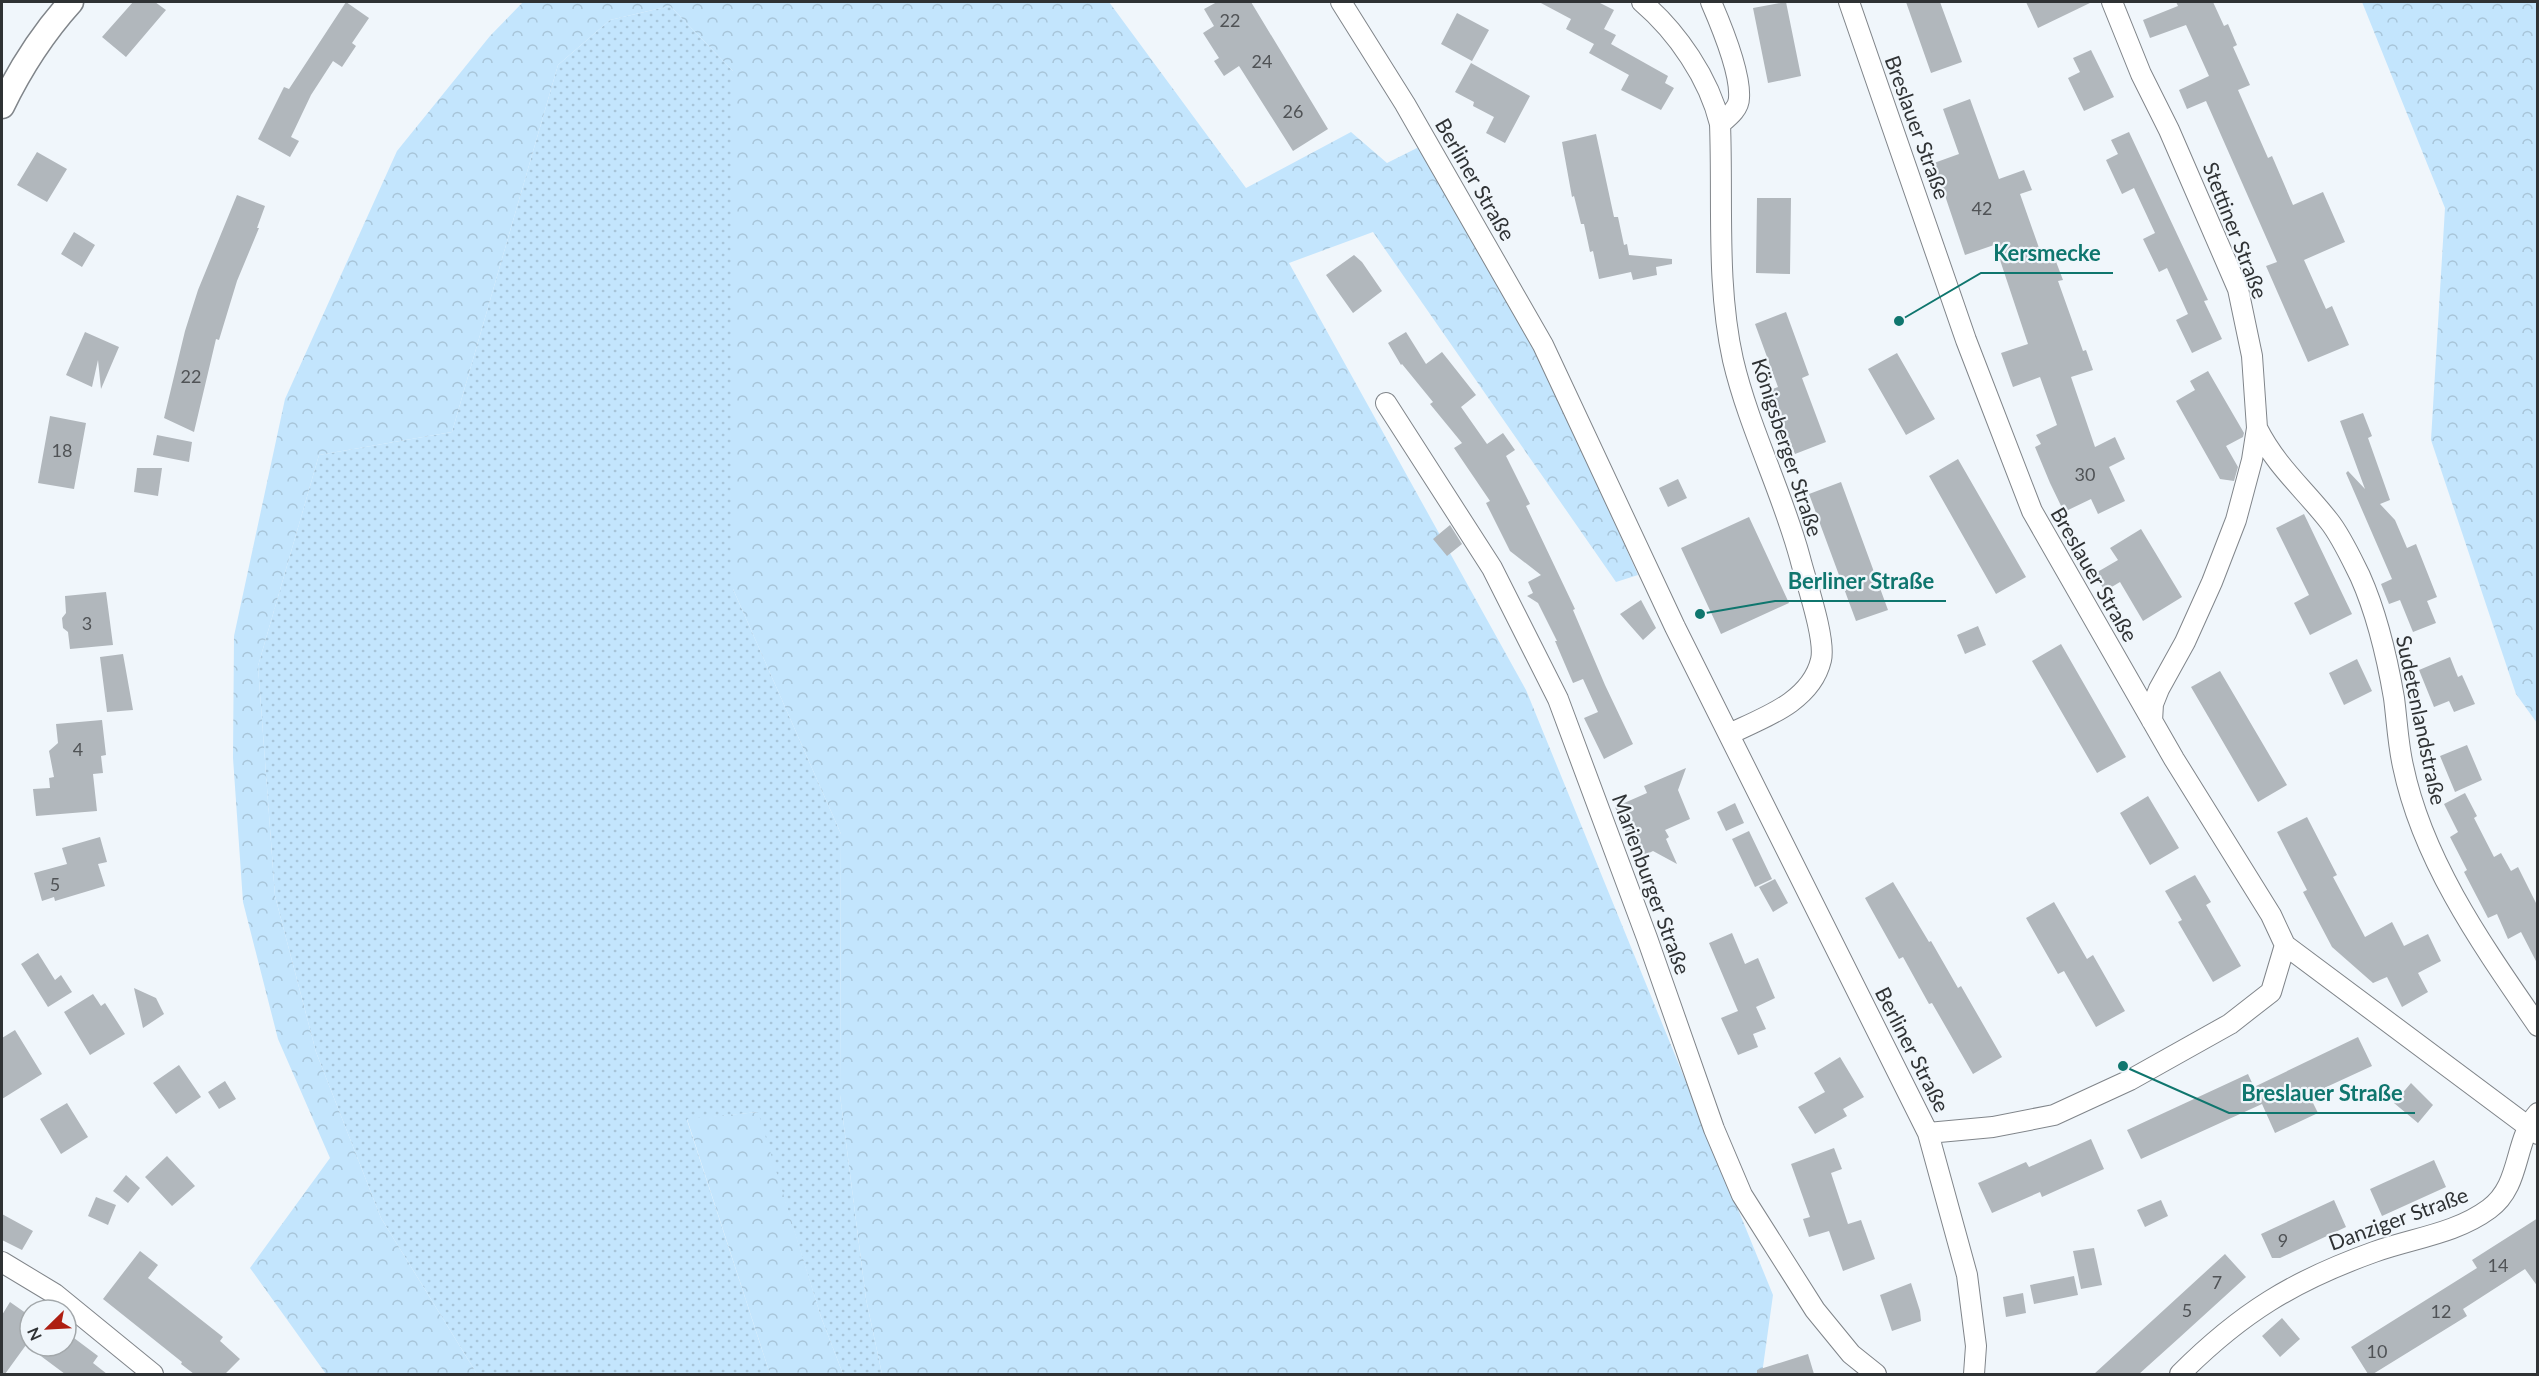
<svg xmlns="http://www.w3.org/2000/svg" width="2539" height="1376" font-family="Lato,sans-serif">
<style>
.grass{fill:url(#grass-dots)}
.forest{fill:url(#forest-crowns)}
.building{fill:#b1b7bc}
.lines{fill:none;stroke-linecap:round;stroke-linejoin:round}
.minor-casing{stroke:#80858a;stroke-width:22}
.tertiary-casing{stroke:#80858a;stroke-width:27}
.minor{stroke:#fff;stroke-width:20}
.tertiary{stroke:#fff;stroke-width:24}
.labels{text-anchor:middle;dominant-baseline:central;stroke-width:4.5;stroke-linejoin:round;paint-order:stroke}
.number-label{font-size:18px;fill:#505356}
.street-label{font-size:21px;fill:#2f3234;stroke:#f0f6fb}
.leader{fill:none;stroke:#0f766e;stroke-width:2}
.callout-dot{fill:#0f766e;stroke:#f0f6fb;stroke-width:2}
.callout-label{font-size:22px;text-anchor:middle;font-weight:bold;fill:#0f766e;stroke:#f0f6fb;stroke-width:4.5;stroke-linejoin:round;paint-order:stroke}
</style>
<defs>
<pattern id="grass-dots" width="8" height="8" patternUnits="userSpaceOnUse" patternTransform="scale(1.5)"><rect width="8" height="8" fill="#c3e5fd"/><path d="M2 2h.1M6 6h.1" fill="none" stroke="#a8c5d9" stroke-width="1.8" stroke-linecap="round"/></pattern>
<pattern id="forest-crowns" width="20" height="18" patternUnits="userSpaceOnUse" patternTransform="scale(1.5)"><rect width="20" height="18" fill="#c3e5fd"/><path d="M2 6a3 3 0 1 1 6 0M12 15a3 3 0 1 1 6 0" fill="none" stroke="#a8c5d9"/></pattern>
</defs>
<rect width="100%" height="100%" fill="#f0f6fb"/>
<path class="grass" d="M670,6L733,71V589L841,834L840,1095L866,1299L882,1374H843L821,1317L757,1112L687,1120L770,1374H477L381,1218L316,1052L275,896L258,666L319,455L452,432L558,65L610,20Z"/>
<path class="forest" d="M523,2H1109L1246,188L1351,132L1387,163L1421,146L1538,350L1638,575L1616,582L1373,232L1289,263L1526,690L1773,1295L1762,1374H882L866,1299L840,1095L841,834L733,589V71L670,6L610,20L558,65L452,432L319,455L258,666L275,896L316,1052L381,1218L477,1374H326L250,1268L330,1158L278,1039L243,902L233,758L234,636L285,399L397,151L490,36Z
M2362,2H2537V723L2516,694L2431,440L2445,208Z
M758,1112L821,1317L843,1374H770L687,1119Z"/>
<path class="building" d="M133,2H155L166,10L126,57L102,37Z
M346,2L369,18L352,43L356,46L342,67L333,61L311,95L291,137L299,141L290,157L258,139L284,87L289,89Z
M1217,2H1251L1328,129L1293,151L1239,66L1224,76L1214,61L1219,58L1203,33L1214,26L1204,9Z
M1539,2H1598L1614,10L1604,29L1616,35L1611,44L1668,76L1665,83L1674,88L1661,110L1621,90L1629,75L1589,53L1594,44L1566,29L1571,19Z
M1786,2L1801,76L1768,83L1753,8Z
M1906,2H1940L1962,62L1931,73Z
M2026,2H2092L2038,28Z
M2176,2H2213L2224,26L2228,24L2237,45L2233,47L2250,85L2238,90L2268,158L2272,156L2293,205L2323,192L2345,242L2304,260L2326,309L2332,306L2349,345L2308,362L2266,266L2277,262L2206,101L2187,109L2179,90L2209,76L2186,25L2150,38L2143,20L2178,6Z
M1457,13L1489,30L1472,61L1441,44Z
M2091,50L2114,97L2084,111L2068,78L2080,72L2073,58Z
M1471,63L1530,96L1505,143L1486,133L1494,117L1473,106L1474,102L1455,92Z
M1970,99L1999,179L2024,170L2032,190L2020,194L2044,262L2055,259L2063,280L2058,281L2083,351L2086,350L2093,370L2071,377L2095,447L2115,437L2125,459L2109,467L2125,501L2098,514L2091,499L2064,512L2050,483L2035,447L2041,444L2036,435L2057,425L2040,377L2013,387L2001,353L2028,344L1996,248L1994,245L1965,255L1934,163L1959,154L1943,109Z
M2129,132L2208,300L2204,301L2222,339L2192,353L2176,320L2188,314L2167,268L2159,272L2143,239L2155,233L2134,188L2122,194L2106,160L2118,154L2111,140Z
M1596,134L1614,217H1618L1624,245L1627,244L1629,255L1672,259V264L1656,267L1657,275L1633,280L1631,272L1599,279L1593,251L1590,252L1584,224H1581L1574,196L1572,197L1562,142Z
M37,152L67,169L47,202L17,185Z
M237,195L265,206L257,228H259L237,281L219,340L216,339L194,432L164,418L185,331L198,290Z
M1757,198H1791L1790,274L1756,273Z
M74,232L95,245L82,267L61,254Z
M1354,255L1362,262L1382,291L1353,313L1326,275Z
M1786,312L1809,375L1802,378L1826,442L1795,454L1770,390L1778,387L1755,324Z
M85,332L119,347L101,389L98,360L92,387L66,375Z
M1406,332L1426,364L1442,352L1476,395L1461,407L1487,444L1503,433L1515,450L1506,456L1530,504L1526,506L1575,609L1573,610L1605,685L1633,744L1604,759L1584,718L1598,712L1583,679L1573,683L1555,641H1557L1538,603L1527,596L1533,593L1528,582L1541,575L1510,551L1486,503L1490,501L1454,448L1462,443L1430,404L1433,402L1402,364L1401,365L1388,343Z
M1897,353L1935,419L1906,435L1868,369Z
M2208,371L2244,433L2243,437L2226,446L2238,467L2234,481L2220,479L2176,401L2195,390L2190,381Z
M2363,413L2372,436L2368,438L2390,500L2380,504L2395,520L2407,548L2416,544L2437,597L2427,601L2436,623L2413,632L2400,600L2389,604L2381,584L2392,579L2346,473L2348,471L2365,489L2340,421Z
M50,416L86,423L74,489L38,483Z
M157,435L192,442L189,462L153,455Z
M1958,459L2026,577L1996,594L1929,476Z
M137,468H162L158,496L134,492Z
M1678,479L1687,498L1668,507L1659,488Z
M1841,482L1888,610L1856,621L1809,494Z
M2304,514L2352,614L2310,635L2294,603L2309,595L2276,528Z
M1749,517L1789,603L1721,634L1681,548Z
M1450,525L1462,544L1447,556L1433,539Z
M2141,529L2182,597L2143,621L2120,582L2105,591L2094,574L2118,560L2110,548Z
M106,592L113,645L70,649L68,632L63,628L62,618L66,613L65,596Z
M1641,600L1656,628L1643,640L1620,614Z
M1978,626L1986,645L1965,654L1957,635Z
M2061,644L2126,757L2097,773L2032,661Z
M123,654L133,710L107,712L100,657Z
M2450,657L2458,677L2462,675L2475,704L2454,712L2449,701L2434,707L2419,670Z
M2357,659L2372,691L2344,705L2329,673Z
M2220,671L2287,785L2258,802L2191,687Z
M102,720L106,755L101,756L103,773L93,774L97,811L36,816L33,789L50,788L49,778L54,777L49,751L58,743L56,724Z
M2467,745L2482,780L2455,792L2440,756Z
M1686,768L1678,790L1690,819L1665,830L1669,837L1666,839L1677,864L1653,851L1645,855L1642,849L1635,852L1615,807L1647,793L1644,786Z
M2465,793L2477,816L2474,818L2494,857L2501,853L2511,871L2518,867L2538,907V965L2521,932L2508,939L2497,914L2488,918L2464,872L2467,870L2450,837L2458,832L2444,804Z
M2148,796L2179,848L2150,865L2120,813Z
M1735,803L1744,823L1726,831L1717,812Z
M2307,817L2337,875L2333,877L2365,937L2392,922L2404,946L2428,934L2441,961L2418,973L2428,992L2402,1007L2387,977L2373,983L2332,947L2303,892L2307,890L2277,832Z
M1749,831L1772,879L1755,887L1732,839Z
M100,837L107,862L98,864L105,886L55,901L54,897L42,901L34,873L67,864L62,848Z
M2195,875L2211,902L2206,905L2241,966L2213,982L2178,922L2182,920L2165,891Z
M1775,879L1788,903L1773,912L1759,887Z
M1893,882L1929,942L1931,941L1958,988L1961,986L2002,1057L1973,1074L1932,1003L1929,1004L1903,957L1899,959L1865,898Z
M2054,902L2087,959L2093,955L2125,1011L2096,1027L2064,971L2058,974L2026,918Z
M1732,933L1745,964L1758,958L1775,998L1756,1007L1766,1029L1753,1034L1758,1047L1738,1055L1721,1018L1738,1011L1709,943Z
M38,953L55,980L61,975L72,992L48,1007L21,964Z
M134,988L156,998L164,1014L143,1028Z
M93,994L101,1006L105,1003L125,1034L90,1055L64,1012Z
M15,1030L42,1074L2,1099V1038Z
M2358,1037L2372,1066L2309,1095L2318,1113L2275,1133L2262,1104L2141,1159L2127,1130L2248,1074L2259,1098L2254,1087Z
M1840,1057L1864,1097L1843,1109L1847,1116L1815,1134L1798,1107L1825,1092L1814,1073Z
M179,1065L201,1097L176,1114L153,1083Z
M225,1081L236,1099L219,1109L208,1092Z
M2411,1083L2433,1105L2418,1123L2394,1103Z
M67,1103L88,1137L61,1154L40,1119Z
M2091,1139L2104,1169L2042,1197L2040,1192L1992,1213L1978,1183L2026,1162L2029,1167Z
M1834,1148L1842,1169L1831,1173L1848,1224L1861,1220L1875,1259L1843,1271L1829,1231L1809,1237L1803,1219L1810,1217L1791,1164Z
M167,1156L195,1186L172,1206L145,1177Z
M2434,1160L2446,1187L2382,1216L2370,1189Z
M126,1175L140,1188L128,1203L113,1191Z
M96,1197L116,1205L108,1225L88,1216Z
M2161,1200L2168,1216L2145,1227L2137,1210Z
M2334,1200L2346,1227L2280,1258H2272L2261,1234Z
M2,1214L33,1231L22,1250L2,1240Z
M2538,1218V1287L2525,1269L2463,1309L2467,1316L2373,1374H2368L2351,1347L2477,1268L2472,1260Z
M2094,1248L2102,1285L2081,1289L2073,1251Z
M140,1251L158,1265L148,1278L223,1337L220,1341L240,1359L225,1374H194L181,1364L182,1362L103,1299Z
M2225,1254L2246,1277L2179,1338L2139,1374H2094Z
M2074,1276L2078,1295L2034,1304L2030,1285Z
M1911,1283L1920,1311L1921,1321L1892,1331L1880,1295Z
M2023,1293L2026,1313L2006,1317L2003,1297Z
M10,1302L30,1316V1346H66V1332L98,1356L93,1363L107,1374H65L26,1345L5,1374H2V1315Z
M2282,1318L2300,1339L2280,1357L2262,1336Z
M1808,1354L1814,1374H1757V1370Z"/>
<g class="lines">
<g class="minor-casing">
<path id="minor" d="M1341,2L1405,104L1543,345L1675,627L1928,1133L1967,1275L1976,1346L1974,1374
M1642,2C1677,32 1709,78 1720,124C1723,202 1716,284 1733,360C1749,428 1782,491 1800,558C1806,582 1826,639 1821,660C1811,702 1763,718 1729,734
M1711,2C1721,25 1741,72 1739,98C1739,109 1728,117 1720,124
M1849,2L1966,340L2032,511L2174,759L2271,915L2285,945L2271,992L2230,1024L2130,1080L2054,1115L1993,1127L1928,1133
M2112,2L2141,74L2169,130L2238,289L2252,356L2257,428L2252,460L2236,520L2212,582L2185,642L2159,689L2153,704L2152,721
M1386,403L1492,568L1558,699L1647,938L1714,1129L1742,1195L1815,1310L1851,1354L1876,1374
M2257,428C2276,466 2303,488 2329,521C2341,536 2351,558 2360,576C2377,614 2387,657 2394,698C2397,721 2398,744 2403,766C2423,862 2483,946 2538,1026
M2285,945L2538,1134
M2,1262L55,1294L153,1374
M2180,1374C2241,1313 2293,1281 2374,1252C2413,1238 2455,1234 2489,1209C2522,1185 2513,1141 2538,1113"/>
</g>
<g class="tertiary-casing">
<path id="tertiary" d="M2,106C20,69 43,33 71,2"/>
</g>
<use href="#minor" class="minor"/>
<use href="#tertiary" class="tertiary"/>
</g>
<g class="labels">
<g class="number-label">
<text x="1230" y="20">22</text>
<text x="1262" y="61">24</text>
<text x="1293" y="111">26</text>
<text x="1982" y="208">42</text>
<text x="191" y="376">22</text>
<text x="62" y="450">18</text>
<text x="2085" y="474">30</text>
<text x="87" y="623">3</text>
<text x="78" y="749">4</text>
<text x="55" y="884">5</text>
<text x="2283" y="1240">9</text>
<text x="2498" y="1265">14</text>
<text x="2217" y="1282">7</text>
<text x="2187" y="1310">5</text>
<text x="2441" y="1311">12</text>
<text x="2377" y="1351">10</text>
</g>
<g class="street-label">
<text transform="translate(1918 127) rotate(70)">Breslauer Straße</text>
<text transform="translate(1476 179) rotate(60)">Berliner Straße</text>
<text transform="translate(2236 230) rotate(69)">Stettiner Straße</text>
<text transform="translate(1788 447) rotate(72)">Königsberger Straße</text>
<text transform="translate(2095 574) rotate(60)">Breslauer Straße</text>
<text transform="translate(2422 720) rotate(78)">Sudetenlandstraße</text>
<text transform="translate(1652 884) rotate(70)">Marienburger Straße</text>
<text transform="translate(1913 1049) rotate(63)">Berliner Straße</text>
<text transform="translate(2398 1218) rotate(-20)">Danziger Straße</text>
</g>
</g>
<path class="leader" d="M1899 321L1981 273H2113M1700 614L1775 601H1946M2123 1066L2229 1113H2415"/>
<g class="callout-dot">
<circle cx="1899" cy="321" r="6"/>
<circle cx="1700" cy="614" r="6"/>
<circle cx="2123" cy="1066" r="6"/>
</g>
<g class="callout-label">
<text x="2047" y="261">Kersmecke</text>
<text x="1861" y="589">Berliner Straße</text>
<text x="2322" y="1101">Breslauer Straße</text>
</g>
<rect width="2539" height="1376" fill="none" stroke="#2f3234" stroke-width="6"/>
<g transform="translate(48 1328) rotate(246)"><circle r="28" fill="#f0f6fb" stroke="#a3a8ab" stroke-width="1.5"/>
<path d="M0-4.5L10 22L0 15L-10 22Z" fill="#ae1e12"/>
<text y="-9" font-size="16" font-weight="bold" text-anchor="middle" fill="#2f3234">N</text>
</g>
</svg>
